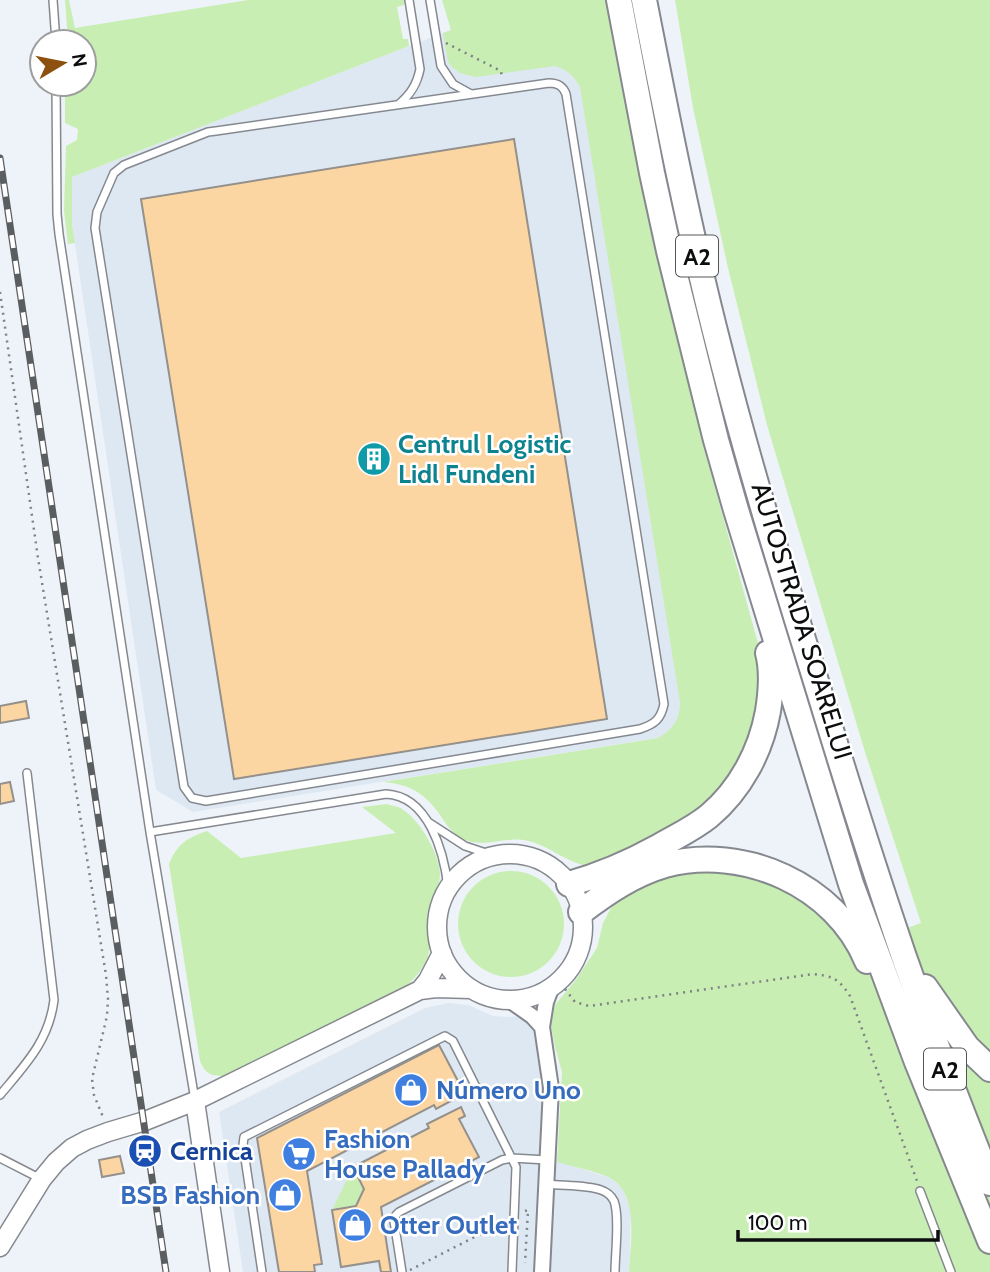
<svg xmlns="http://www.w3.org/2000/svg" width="990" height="1272" font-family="Cabin,sans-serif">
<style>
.built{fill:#dee8f3}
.green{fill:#c9eeb3}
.building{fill:#fcd6a2;stroke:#94908b;stroke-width:2}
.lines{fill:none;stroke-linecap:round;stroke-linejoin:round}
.service-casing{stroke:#85898f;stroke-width:10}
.minor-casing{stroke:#85898f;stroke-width:18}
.tertiary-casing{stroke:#85898f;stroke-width:21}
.motorway-casing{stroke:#85898f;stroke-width:28}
.path{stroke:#7e8185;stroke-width:2.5;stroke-dasharray:2 5;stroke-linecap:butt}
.service{stroke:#fff;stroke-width:7}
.minor{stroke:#fff;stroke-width:14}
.tertiary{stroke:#fff;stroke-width:18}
.motorway{stroke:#fff;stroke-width:24}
.rail-casing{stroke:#5b5e61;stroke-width:7}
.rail{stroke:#fff;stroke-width:4.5;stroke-dasharray:13;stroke-linecap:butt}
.labels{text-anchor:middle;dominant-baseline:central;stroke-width:5;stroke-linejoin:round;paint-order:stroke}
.shield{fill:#fff;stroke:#545656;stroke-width:2}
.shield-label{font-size:24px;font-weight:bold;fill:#0b0d0e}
.culture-label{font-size:26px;font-weight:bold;fill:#0d838f;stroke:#fff;text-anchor:start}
.street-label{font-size:26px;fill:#0b0d0e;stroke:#fff}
.shop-label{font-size:26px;font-weight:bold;fill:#366cbe;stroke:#fff;text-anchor:start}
.transit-label{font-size:26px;font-weight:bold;fill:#164399;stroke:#fff;text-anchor:start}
</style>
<rect width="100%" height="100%" fill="#eef3f9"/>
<path class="built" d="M528,0H586L694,732L193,812L156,790L72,224V177Z
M448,1003L468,1005L493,1016L508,1017L524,1016L542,1013L557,1161L610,1178L623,1189L631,1210L629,1272H243L219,1112L425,1008Z"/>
<path class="green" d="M65,0H69L75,28L248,0H404V5L397,7L403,39H408L409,46L72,177V224L75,243L68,244L64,211L66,146L77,140L78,129L65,123V84H84V42H68Z
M442,0H611L702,441L766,672L752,747L709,805L673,830L589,866C565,863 547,843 523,840C502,837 482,850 459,837C450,831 444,821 438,812C423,792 408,784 383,782L658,738C673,729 680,720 680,702L580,87C574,76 568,70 555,66L476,77L467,75L460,73L453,68L448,62L443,33L451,30Z
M675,0H990V1272H629C630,1243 640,1195 610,1178C599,1172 570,1166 557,1162L562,1072L555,1047L550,1020L554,1006L575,981L597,948L603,923L615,900L648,880L709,869L756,876L783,888L823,913L854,947L921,923L865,752L767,425L728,268L693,108Z
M387,804C392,806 398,806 402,809C419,819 439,853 440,873C440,886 434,897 432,910C427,946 438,954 409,984L223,1076C210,1076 205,1073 200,1061L169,864C177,844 187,838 207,831L241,858L396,833L362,807Z
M458 924a53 53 0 1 1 106 0a53 53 0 1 1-106 0Z
M353,1167L364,1189L356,1206L332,1210Z"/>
<path class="building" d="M514,139L607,719L234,779L141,199Z
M26,701L29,718L0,723V706Z
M10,782L14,801L0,804V784Z
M439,1045L458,1081L461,1079L468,1092L436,1109L434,1105L307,1171L322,1264L314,1265L315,1272H279L257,1138Z
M461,1107L465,1116L459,1119L479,1157L381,1207L391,1272H381L379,1261L341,1267L332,1210L356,1206L364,1189L353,1167L429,1128L427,1124Z
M120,1156L124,1173L102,1177L99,1160Z"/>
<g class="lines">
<g class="service-casing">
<path id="service" d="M53,0L56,42
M430,0L441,66L453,84L471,94
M549,83C558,83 563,86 566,94L664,704C661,719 655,724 640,729L206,801L192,798L184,787L95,228L97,212L114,173L124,165L208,132L216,131Z
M56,84L57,214L59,234L150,832L195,1100
M399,104C411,94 417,84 420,69L409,0
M428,822L465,846L492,855
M150,832L386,794C429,796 444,853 448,887
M0,1095C25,1065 49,1041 54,1000L27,773
M0,1158L41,1179
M547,1184C563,1186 586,1185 601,1190C607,1192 611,1195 614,1201C620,1216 615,1254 615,1272
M920,1191L951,1272
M262,1272L243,1145L244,1137L445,1036L453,1041L516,1167L512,1272
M402,1272L394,1221L396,1215L399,1212L502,1160L512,1158L547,1160"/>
</g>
<g class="minor-casing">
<path id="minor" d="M509,1000L532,1016L542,1027
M542,1272L551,1088L542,1027L546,1002L552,986"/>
</g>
<g class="tertiary-casing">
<path id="tertiary" d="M437 927a73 73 0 1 1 146 0a73 73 0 1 1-146 0Z
M420,990L428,980L442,953
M195,1101L220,1272
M0,1247L42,1179L56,1162L72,1148L87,1140L108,1132L145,1121L195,1101L420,990L436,988L471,989"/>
</g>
<g class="motorway-casing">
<path id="motorway" d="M619,0L652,173L669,251L716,440L736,510L851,884L917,1062L990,1241
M644,0C667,118 690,235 720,351C749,466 784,578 819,691C846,780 874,869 904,957C931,1033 960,1108 990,1183
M569,884C601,875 629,863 658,847C675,837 693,829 709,816C740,790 761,751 768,711C771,692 773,672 768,653
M581,912C607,892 634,874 665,865C743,844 836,885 867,961
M925,987L967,1047L990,1069"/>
</g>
<path class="path" d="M446,43L501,71L502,79
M0,292L38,558L106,975L108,999L107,1016L92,1079L94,1095L103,1117
M565,989L575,1002L589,1006L813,974C833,976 839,979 850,996L917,1181
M525,1211L528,1210L525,1263
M410,1270L504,1222"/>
<use href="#service" class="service"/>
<use href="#minor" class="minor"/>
<use href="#tertiary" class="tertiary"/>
<use href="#motorway" class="motorway"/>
<g class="rail-casing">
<path id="rail" d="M0,158L166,1272"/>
</g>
<use href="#rail" class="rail"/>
</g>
<defs>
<g id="building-disc" transform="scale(1.75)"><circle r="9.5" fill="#0f9aa8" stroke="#fff"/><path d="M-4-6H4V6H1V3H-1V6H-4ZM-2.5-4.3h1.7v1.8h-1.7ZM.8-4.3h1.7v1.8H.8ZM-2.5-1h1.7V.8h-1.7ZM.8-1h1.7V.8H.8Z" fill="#fff"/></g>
<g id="shop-disc" transform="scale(1.75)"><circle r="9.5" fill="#3f7fe0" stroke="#fff"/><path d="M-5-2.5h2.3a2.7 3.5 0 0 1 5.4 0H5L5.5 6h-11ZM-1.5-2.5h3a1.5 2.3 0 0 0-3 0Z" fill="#fff"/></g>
<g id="station-disc" transform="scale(1.75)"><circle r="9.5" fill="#1a4fb4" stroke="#fff"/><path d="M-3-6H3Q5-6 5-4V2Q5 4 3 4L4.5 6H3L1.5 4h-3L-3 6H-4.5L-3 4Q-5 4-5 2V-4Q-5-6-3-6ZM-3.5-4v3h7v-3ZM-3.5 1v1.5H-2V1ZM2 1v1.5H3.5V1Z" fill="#fff"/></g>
<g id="supermarket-disc" transform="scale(1.75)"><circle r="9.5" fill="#3f7fe0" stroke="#fff"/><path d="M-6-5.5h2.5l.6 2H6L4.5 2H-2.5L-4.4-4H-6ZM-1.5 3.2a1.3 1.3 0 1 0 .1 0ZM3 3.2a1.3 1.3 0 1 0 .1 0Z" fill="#fff"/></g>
</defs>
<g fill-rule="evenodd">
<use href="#building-disc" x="374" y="459"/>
<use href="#shop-disc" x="411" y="1090"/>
<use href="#station-disc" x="145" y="1151"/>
<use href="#supermarket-disc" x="299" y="1154"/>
<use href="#shop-disc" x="285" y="1195"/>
<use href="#shop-disc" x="355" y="1225"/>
</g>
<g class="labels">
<g class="shield">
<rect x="676" y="235.5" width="42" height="41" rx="5"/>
<rect x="924" y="1048.5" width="42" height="41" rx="5"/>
</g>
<g class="shield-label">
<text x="697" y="256">A2</text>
<text x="945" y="1069">A2</text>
</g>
<g class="culture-label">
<text x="398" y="444">Centrul Logistic<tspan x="398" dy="30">Lidl Fundeni</tspan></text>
</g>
<g class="street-label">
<text transform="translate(802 621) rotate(73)">AUTOSTRADA SOARELUI</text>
</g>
<g class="shop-label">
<text x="436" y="1090">Número Uno</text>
<text x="324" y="1139">Fashion<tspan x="324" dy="30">House Pallady</tspan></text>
<text x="260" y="1195" text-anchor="end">BSB Fashion</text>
<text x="380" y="1225">Otter Outlet</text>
</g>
<g class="transit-label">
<text x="170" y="1151">Cernica</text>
</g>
</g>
<g transform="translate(63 63) rotate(80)"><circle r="33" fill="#ffffff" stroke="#9d9e9f" stroke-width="2"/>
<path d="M0-5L12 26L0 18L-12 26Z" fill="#8c500f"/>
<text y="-10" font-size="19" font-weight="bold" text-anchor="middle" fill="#0b0d0e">N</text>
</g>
<path d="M738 1230v10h200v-10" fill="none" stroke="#0b0d0e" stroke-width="3.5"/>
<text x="748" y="1230" font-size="21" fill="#0b0d0e" stroke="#ffffff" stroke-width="5" paint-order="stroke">100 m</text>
</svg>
